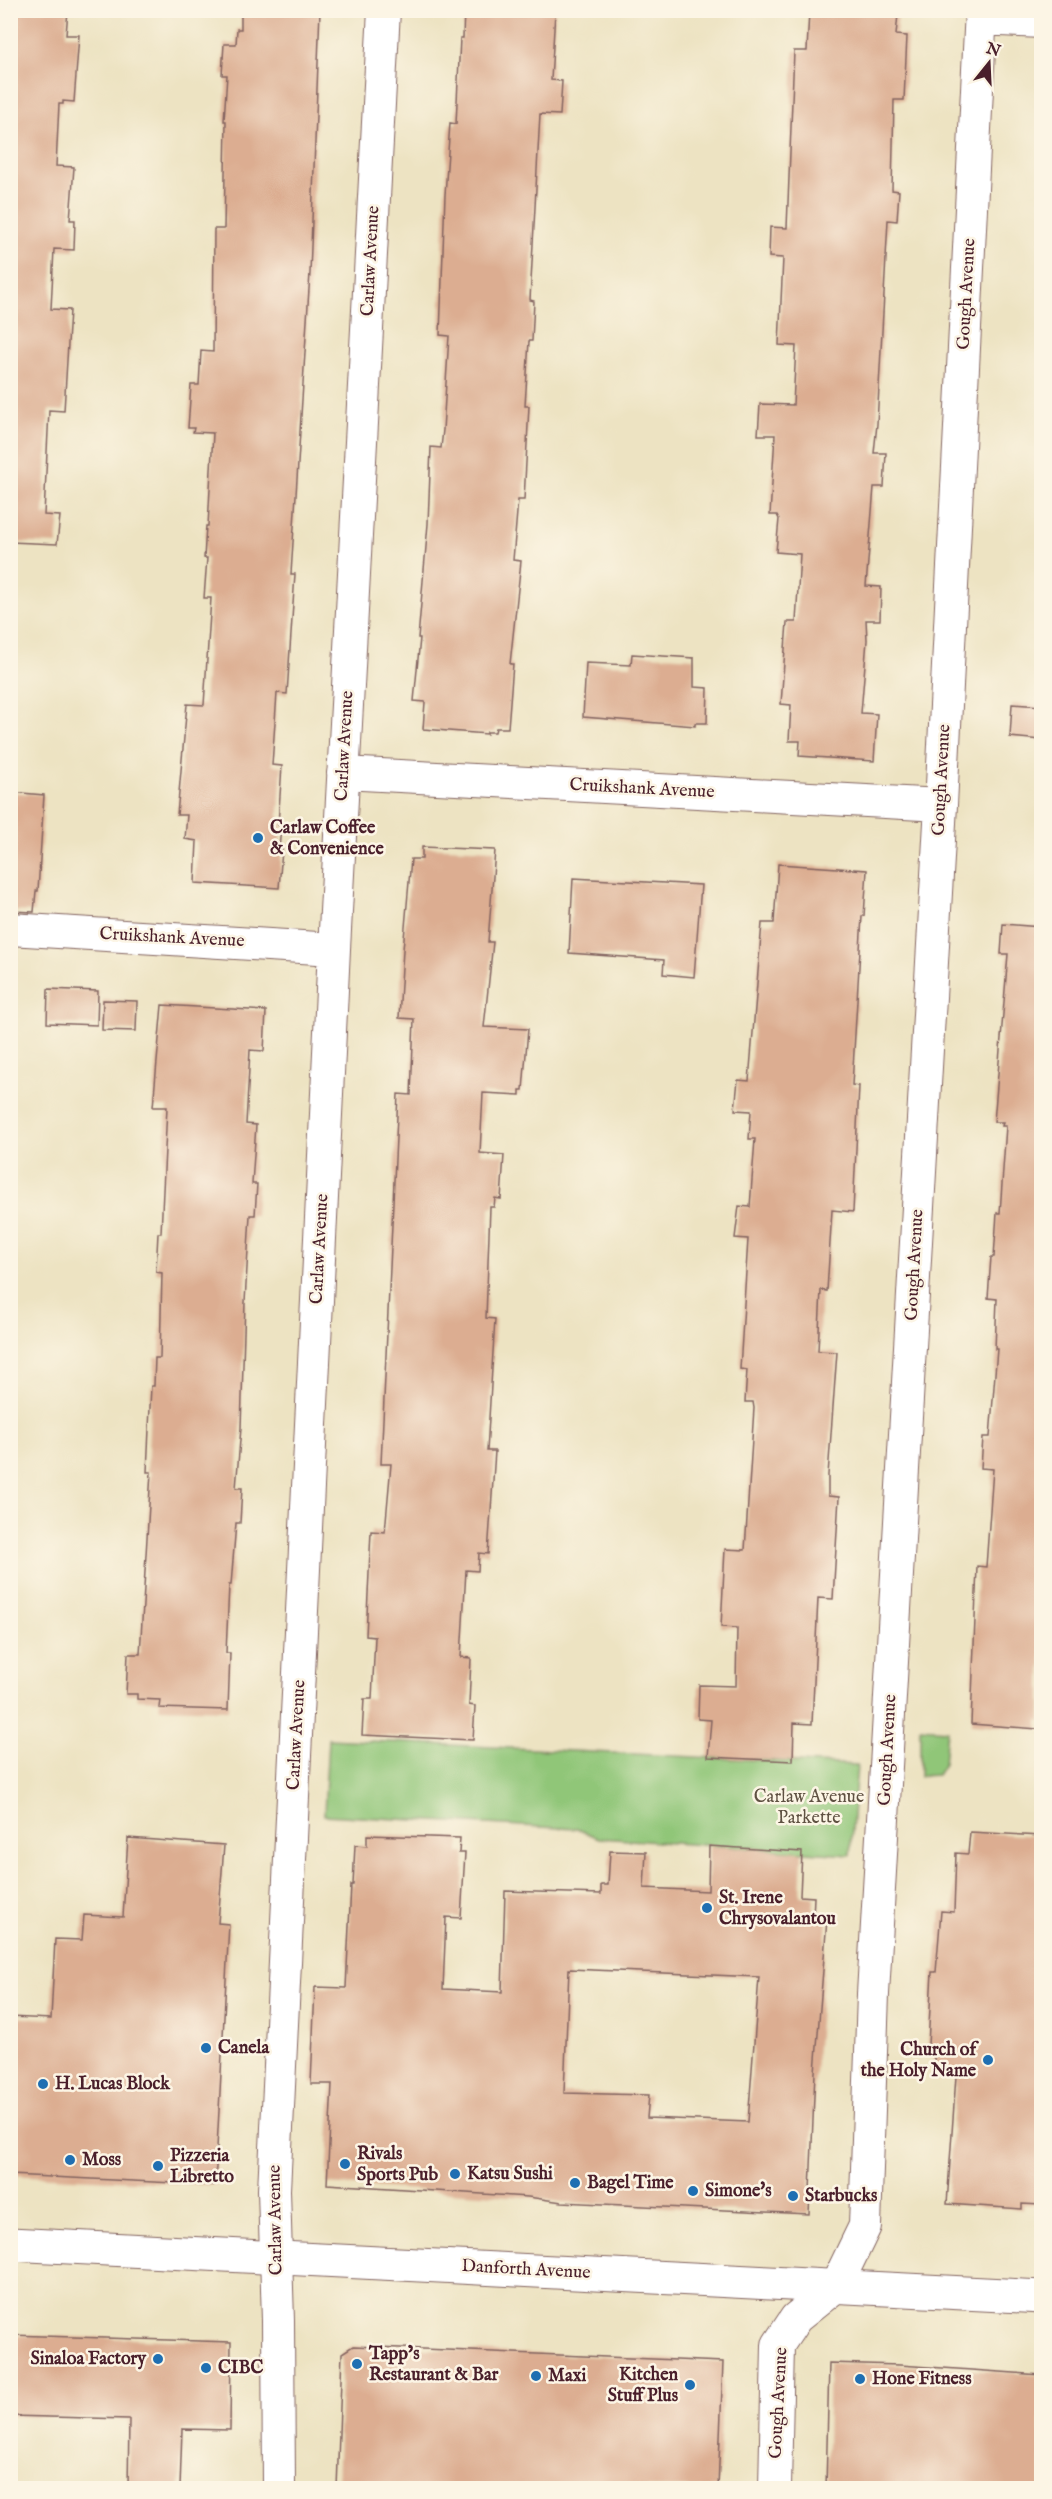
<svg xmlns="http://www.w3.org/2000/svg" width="1052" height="2499" font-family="'IM FELL English',serif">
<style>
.green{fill:#90c678;stroke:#6d7252;stroke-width:1.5}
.building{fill:#dcad91;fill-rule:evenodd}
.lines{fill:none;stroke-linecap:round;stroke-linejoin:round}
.street-casing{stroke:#836460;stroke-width:34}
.primary-casing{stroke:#836460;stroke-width:35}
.street{stroke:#fff;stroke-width:32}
.primary{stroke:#fff;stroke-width:33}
.poi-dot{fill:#1f6fb2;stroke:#fcf5e5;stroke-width:2}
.labels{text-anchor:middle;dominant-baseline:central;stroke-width:5;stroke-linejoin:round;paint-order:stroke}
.street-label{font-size:18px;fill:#4a1f2b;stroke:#fcf5e5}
.poi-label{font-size:18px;font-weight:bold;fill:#4a1f2b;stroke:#fcf5e5;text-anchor:start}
.park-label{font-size:18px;fill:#5f5142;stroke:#fcf5e5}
</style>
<rect width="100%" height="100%" fill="#fcf5e5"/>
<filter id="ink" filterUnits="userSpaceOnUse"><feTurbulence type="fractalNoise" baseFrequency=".0167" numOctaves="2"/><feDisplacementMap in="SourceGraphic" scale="12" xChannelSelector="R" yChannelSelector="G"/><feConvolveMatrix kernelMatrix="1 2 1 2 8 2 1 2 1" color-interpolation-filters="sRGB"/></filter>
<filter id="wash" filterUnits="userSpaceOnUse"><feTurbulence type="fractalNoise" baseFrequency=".008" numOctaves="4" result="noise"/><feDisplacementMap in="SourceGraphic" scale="24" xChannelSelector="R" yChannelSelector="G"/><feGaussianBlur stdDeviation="1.35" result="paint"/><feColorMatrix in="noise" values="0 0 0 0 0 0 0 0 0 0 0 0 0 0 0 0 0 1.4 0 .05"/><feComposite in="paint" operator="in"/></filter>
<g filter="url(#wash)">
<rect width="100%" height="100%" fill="#ede3c2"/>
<path class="green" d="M920,1728L947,1730L944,1764L937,1775L920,1776Z
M328,1739L857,1765L850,1855L599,1838L577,1829L324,1815Z"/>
<g id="blocks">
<path class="building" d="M10,10H68L66,35H79L74,102L63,101V104H59L56,166L74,167L70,220H75L74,250L54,249L51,309L70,310L64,411L49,410L44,515L60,516L57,544L10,542Z
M241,10H320L310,273L291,574H295L287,694L277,693L272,765L282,766L278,825H281L279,850H282L279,888L195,883L197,841L185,839L187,815H177L187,704L204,705L211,598H204L207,558H204L206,526H208L213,433L193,432L194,428H188L191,385H199L201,351L213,352L214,229H224L226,121H224L227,75H222L224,44H236L237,29H241Z
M464,10L555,12L551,80L562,81L560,115L540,114L530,300L534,301L532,341H529L525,406H529L524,500H518L513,560L521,561L510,664H513L508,728H496L495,732H487V734L423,729L425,702L414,701L420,638H418L428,524L431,447L441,448L443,430L449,336L440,335L445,195L450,123L456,124L460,38H463Z
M809,11L898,14L896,35L907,36L904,100H894L892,190L899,191L897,221L888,220L877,424L874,453H886L884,487H874L866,586L881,587L880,620H866L867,640L861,713L877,714L874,761L799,756L800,741H789L791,705L781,704L787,622H796L800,554L776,552L779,519L777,515H770L775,435H758L760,404L793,405L796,346L779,345L783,258L769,257L770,227L787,228L794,51H807Z
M632,654L694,658V687L708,688L707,723H695V726L583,717L586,663L631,665Z
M1012,704L1041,706V740L1010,737Z
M10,792L44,795L38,891H36L34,912L10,911Z
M422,847L495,850L488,942H493L484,1027L528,1029L523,1090H520V1095L483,1093L480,1153L504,1155L501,1199L495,1198L494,1207H490L486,1318L495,1319L487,1451H495L488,1554L479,1553L478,1571L466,1570L461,1657L471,1658L469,1705L475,1706L473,1740L362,1735L364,1699H372L375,1637L366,1636L371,1531L385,1532L391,1464H381L398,1094L411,1095L414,1019L399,1018L403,950L411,859H422Z
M778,864L867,870L864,916H862L852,1085L859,1086L853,1212L832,1210L827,1291L821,1290L818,1351L837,1352L828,1475V1496L839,1497L833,1599L818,1598L812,1724L794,1723L793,1761L708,1757L711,1720L698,1719L699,1685L736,1686L737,1628L721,1627L725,1549L745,1550L754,1408L753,1402H745L747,1370L740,1369L748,1239L735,1238L739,1206L750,1207L755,1139H749L751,1111L735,1110L738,1080L749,1081L762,923H774Z
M573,878L701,885L694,977L663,974L664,960L569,953Z
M1003,924L1041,927V1721L1038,1720V1729L971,1724L977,1566L986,1567L993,1469L981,1468L983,1437H990L997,1349H995L997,1299L988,1298L991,1257H994L997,1213H1000L1006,1126H1002L1003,1122H994L1008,954H1001Z
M48,989L98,991L97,1025L47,1023Z
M103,1000L137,1001L136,1031L102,1030Z
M162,1005L266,1011L264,1051L250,1050L246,1124L256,1125L252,1184H257L255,1215H250L245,1302L241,1428L236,1488H242L240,1523H236L231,1585H229L226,1653H230L228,1710L159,1708L160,1700L137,1699V1694H126L128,1654H140L151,1472H147L151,1386H154L155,1358H160L162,1273L156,1272L158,1233H161L167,1107H153Z
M970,1832L1041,1836V2205L1022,2204V2209L947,2204L956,2076L934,2075V2046L928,2045L930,2008L932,1972H936L941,1911L954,1912L956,1853L968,1854Z
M367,1835L460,1838L459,1853H465L461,1918L446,1917L443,1989L502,1992L505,1891L601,1894V1885H608L610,1851L646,1852L644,1888L708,1891L709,1846L802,1852L800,1896L814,1897L813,1918L827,1919L815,2072L809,2214L562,2202L528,2197L327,2184L332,2084H311L315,1987L346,1988L351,1885H353L355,1845L367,1846ZM569,1969L759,1977L748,2122L647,2118L649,2095L564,2093Z
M128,1838L224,1845L218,1923L229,1924L215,2185L10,2175V2017L51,2019L55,1939L82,1940L84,1915L123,1917Z
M10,2335L231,2342L230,2430L182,2429L180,2488H128L129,2419L10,2416Z
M353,2346L723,2362L718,2488H337L342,2353Z
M829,2363L900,2365L1041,2375V2488H826Z"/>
</g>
</g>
<g filter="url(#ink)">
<use href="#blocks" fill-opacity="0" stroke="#836460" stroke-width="1.5"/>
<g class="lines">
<g class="street-casing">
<path id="street" d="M981,19L1042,22
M343,773L941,805
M10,929L334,949
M279,2488L278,2321L274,2190L334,949L384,10
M775,2488L778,2345L796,2318L836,2286L865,2226L873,1994L941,805L981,10"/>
</g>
<g class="primary-casing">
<path id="primary" d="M10,2244L1042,2297"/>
</g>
<use href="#street" class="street"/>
<use href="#primary" class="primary"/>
</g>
</g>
<g class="poi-dot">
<circle cx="258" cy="838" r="6"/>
<circle cx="707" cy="1908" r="6"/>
<circle cx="206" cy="2048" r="6"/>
<circle cx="988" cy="2060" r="6"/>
<circle cx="43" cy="2084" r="6"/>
<circle cx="70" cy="2160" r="6"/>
<circle cx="345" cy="2164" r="6"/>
<circle cx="158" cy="2166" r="6"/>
<circle cx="455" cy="2174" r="6"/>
<circle cx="575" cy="2183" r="6"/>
<circle cx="693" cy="2191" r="6"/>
<circle cx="793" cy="2196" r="6"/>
<circle cx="158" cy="2359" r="6"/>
<circle cx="357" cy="2364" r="6"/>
<circle cx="206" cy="2368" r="6"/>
<circle cx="536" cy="2376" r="6"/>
<circle cx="860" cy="2379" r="6"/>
<circle cx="690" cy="2385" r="6"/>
</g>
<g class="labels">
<g class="street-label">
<text transform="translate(371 261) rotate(-87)">Carlaw Avenue</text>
<text transform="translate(967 294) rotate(-87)">Gough Avenue</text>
<text transform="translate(345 746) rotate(-87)">Carlaw Avenue</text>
<text transform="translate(942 780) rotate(-87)">Gough Avenue</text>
<text transform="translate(642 789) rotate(3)">Cruikshank Avenue</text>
<text transform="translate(172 938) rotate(3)">Cruikshank Avenue</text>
<text transform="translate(320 1249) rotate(-87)">Carlaw Avenue</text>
<text transform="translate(915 1265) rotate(-87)">Gough Avenue</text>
<text transform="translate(297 1735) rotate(-87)">Carlaw Avenue</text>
<text transform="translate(888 1750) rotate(-87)">Gough Avenue</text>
<text transform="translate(276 2220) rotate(-91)">Carlaw Avenue</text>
<text transform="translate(526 2270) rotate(3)">Danforth Avenue</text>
<text transform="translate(779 2403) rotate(-87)">Gough Avenue</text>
</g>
<g class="poi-label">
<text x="270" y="828">Carlaw Coffee<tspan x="270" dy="21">&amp; Convenience</tspan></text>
<text x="719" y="1898">St. Irene<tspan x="719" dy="21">Chrysovalantou</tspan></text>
<text x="218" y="2048">Canela</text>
<text x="976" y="2050" text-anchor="end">Church of<tspan x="976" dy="21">the Holy Name</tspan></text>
<text x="55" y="2084">H. Lucas Block</text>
<text x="357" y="2154">Rivals<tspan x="357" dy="21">Sports Pub</tspan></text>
<text x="170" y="2156">Pizzeria<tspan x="170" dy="21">Libretto</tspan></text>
<text x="82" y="2160">Moss</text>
<text x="467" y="2174">Katsu Sushi</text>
<text x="587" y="2183">Bagel Time</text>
<text x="705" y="2191">Simone's</text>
<text x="805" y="2196">Starbucks</text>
<text x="369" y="2354">Tapp’s<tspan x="369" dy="21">Restaurant &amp; Bar</tspan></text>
<text x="146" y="2359" text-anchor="end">Sinaloa Factory</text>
<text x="218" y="2368">CIBC</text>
<text x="678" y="2375" text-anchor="end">Kitchen<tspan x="678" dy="21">Stuff Plus</tspan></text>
<text x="548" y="2376">Maxi</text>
<text x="872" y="2379">Hone Fitness</text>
</g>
<g class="park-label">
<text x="809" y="1797">Carlaw Avenue<tspan x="809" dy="21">Parkette</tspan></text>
</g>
</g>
<rect width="1052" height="2499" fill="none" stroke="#fcf5e5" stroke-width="36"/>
<g transform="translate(989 63) rotate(18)" stroke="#fcf5e5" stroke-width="4.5" paint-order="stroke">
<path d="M0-4.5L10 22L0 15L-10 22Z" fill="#4a1f2b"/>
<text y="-9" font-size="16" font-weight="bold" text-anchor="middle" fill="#4a1f2b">N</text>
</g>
</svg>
